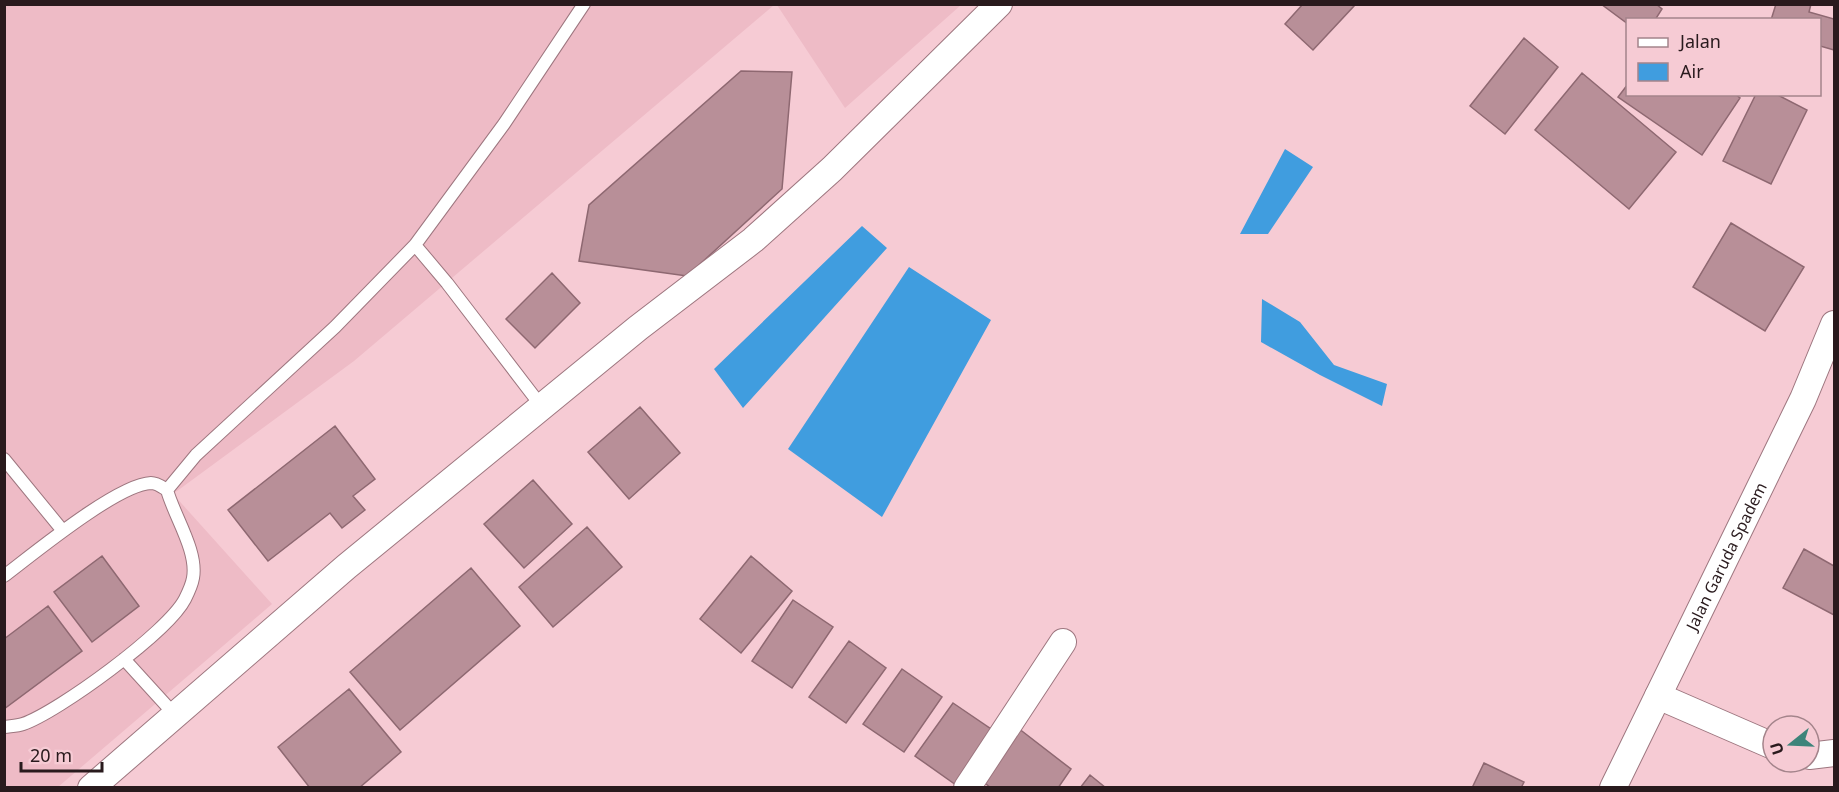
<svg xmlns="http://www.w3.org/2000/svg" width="1839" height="792" font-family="'Noto Sans',sans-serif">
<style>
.built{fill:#eebbc6}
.water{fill:#409ddf}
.building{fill:#b88f98;stroke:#8e6871;stroke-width:1.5}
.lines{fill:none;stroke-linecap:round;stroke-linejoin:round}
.lane-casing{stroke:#9d767f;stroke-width:14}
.street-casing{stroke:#9d767f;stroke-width:28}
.lane{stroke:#fff;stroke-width:12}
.street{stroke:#fff;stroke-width:26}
.labels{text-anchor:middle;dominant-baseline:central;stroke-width:4.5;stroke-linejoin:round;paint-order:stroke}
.street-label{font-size:16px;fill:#291a1d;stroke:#f6cbd4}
</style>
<rect width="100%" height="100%" fill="#f6cbd4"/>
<path class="built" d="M5,5H774L354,361L173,494L272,604L58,787L5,788Z
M777,5H961L845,108Z"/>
<path class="water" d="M1285,149L1313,167L1268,234H1240Z
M862,226L887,248L743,408L714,369Z
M909,267L991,320L882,517L788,449Z
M1262,299L1300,322L1334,365L1387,384L1382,406L1320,375L1261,342Z"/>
<path class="building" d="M1303,4H1353L1354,6L1313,50L1285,24Z
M1601,4H1656L1662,9L1655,20H1628V24Z
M1811,4L1809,12L1834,19V50L1820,46V20H1771L1776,4Z
M1524,38L1558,67L1505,134L1470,106Z
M741,71L792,72L782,189L687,276L579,261L589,205Z
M1582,73L1676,152L1629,209L1535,130Z
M1628,84V94H1735L1740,98L1702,155L1618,97Z
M1756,94H1776L1807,110L1771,184L1723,161Z
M1731,223L1804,267L1765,331L1693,287Z
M552,273L580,303L535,348L506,319Z
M640,407L680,453L629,499L588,452Z
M335,426L375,479L353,496L365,510L342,528L330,513L268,561L228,510Z
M533,480L572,524L524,568L484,524Z
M587,527L622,567L553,627L519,587Z
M1804,549L1834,566V615L1783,588Z
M102,556L139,606L92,642L54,592Z
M751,556L792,591L741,653L700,619Z
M471,568L520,626L400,730L350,672Z
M793,600L833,627L792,688L752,661Z
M48,606L82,651L4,709V639Z
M849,641L886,668L846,723L809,697Z
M902,669L942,697L904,752L863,724Z
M349,689L401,752L359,788H310L278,747Z
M953,703L994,731L956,785L915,756Z
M1018,728L1071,769L1058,788H991L980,779Z
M1484,763L1524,782L1521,788H1472Z
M1090,775L1106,788H1080Z"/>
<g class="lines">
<g class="lane-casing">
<path id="lane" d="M415,245L447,283L542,407
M4,459L63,531
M4,576C33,554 118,484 151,483C157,483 162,487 167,490
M124,659L175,715
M4,727C10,726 17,726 23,724C58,712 168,632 185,599C188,593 192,584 193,578C198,551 174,516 167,490L196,455L335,327L415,245L504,124L584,4"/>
</g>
<g class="street-casing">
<g id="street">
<path d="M1658,696L1773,746"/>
<path d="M1809,756L1834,753"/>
<path d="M91,788L346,567L638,328L753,240L832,169L999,4"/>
<path d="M967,788L1063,642"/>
<path id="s1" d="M1613,788L1803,399L1834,324"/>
</g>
</g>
<use href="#lane" class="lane"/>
<use href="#street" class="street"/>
</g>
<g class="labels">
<g class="street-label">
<text stroke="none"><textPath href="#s1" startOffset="258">Jalan Garuda Spadem</textPath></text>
</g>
</g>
<rect width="1839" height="792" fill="none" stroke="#291a1d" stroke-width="12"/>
<rect x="1626" y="18" width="195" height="78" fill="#f6cbd4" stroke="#a4848b" stroke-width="1.5"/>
<rect x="1638" y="38" width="30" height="9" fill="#ffffff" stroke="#a4848b" stroke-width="1.5"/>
<text x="1680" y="48" font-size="18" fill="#291a1d">Jalan</text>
<rect x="1638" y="63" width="30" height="18" fill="#409ddf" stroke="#a4848b" stroke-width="1.5"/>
<text x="1680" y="78" font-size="18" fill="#291a1d">Air</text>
<g transform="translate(1791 744) rotate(252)"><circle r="28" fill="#f6cbd4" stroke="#a4848b" stroke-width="1.5"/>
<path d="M0-4.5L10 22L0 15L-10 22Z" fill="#3e847a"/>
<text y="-9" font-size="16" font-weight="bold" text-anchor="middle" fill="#291a1d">U</text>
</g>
<path d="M21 762v9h81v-9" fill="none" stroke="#291a1d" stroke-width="3"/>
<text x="30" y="762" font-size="18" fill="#291a1d" stroke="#f6cbd4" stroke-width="4.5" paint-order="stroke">20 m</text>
</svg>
